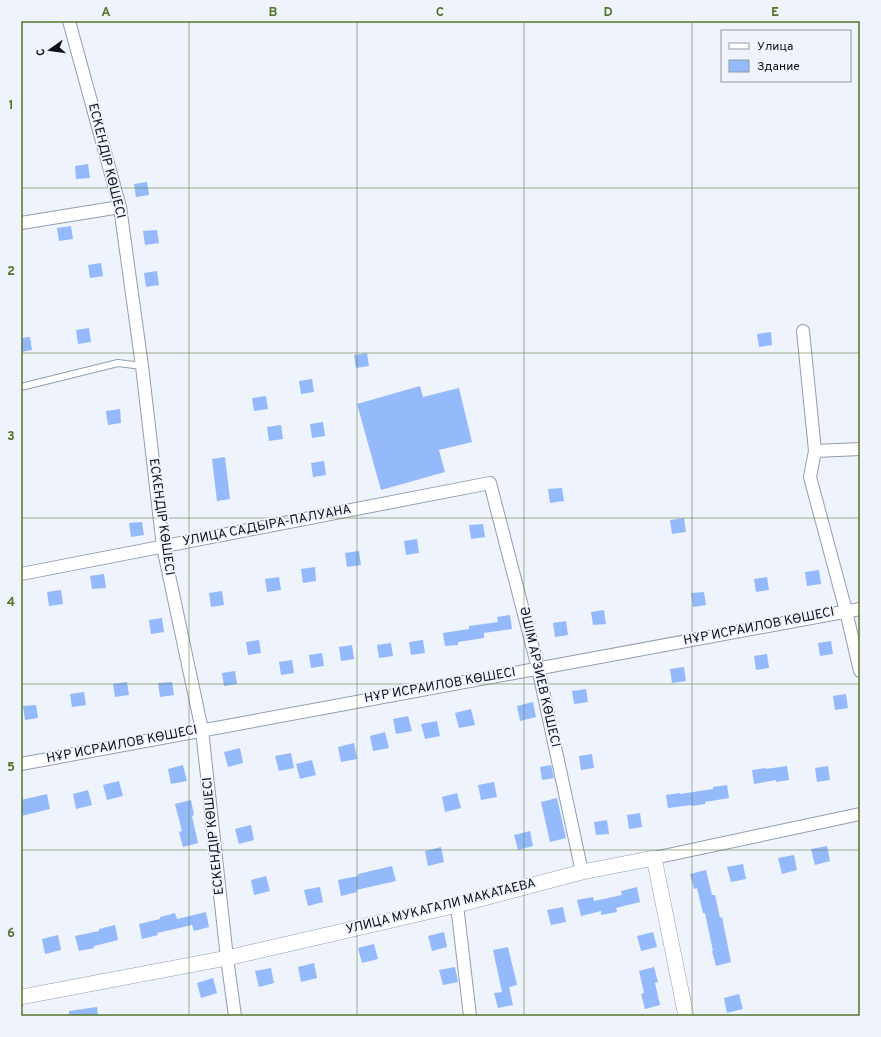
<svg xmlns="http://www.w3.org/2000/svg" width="881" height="1037" font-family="Overpass,sans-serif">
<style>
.building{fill:#95bafc}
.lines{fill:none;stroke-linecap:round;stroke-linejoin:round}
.service-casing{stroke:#929eb2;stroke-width:8}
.minor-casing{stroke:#929eb2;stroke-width:14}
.tertiary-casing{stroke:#929eb2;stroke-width:16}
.service{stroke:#fff;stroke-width:6}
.minor{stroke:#fff;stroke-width:12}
.tertiary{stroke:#fff;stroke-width:15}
.grid{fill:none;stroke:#56752b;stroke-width:1;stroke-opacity:0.55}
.labels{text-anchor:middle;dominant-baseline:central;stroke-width:3.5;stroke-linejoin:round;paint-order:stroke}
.street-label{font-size:13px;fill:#0e131a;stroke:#eef3fc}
.neatline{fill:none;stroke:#56752b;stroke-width:1.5}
.grid-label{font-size:13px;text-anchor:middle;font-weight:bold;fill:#56752b}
</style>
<rect width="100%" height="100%" fill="#eef3fc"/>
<path class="building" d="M88,164L90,178L76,179L75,166Z
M147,182L149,195L136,197L134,184Z
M71,226L73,239L59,241L57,228Z
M157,230L159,243L145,245L143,231Z
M101,263L103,276L90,278L88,265Z
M157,271L159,285L146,287L144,273Z
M89,328L91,342L78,344L76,330Z
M771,332L772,345L759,347L757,334Z
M30,337L32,350L21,352V338Z
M367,353L369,366L356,368L354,355Z
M312,379L314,392L301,394L299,381Z
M420,386L423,397L459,388L472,442L439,450L445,472L381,490L357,404Z
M266,396L268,409L254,411L252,398Z
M120,409L121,423L108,425L106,411Z
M323,422L325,436L312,438L310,424Z
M281,425L283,439L269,441L267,427Z
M225,457L230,499L217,501L212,459Z
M324,461L326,475L313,477L311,463Z
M562,488L564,501L550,503L548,489Z
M684,518L686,532L672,534L670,520Z
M142,522L144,535L131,537L129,523Z
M483,524L485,537L471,539L469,525Z
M417,539L419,553L406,555L404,541Z
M359,551L361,565L347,567L345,553Z
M315,567L316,581L303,583L301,569Z
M819,570L821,584L807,586L805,572Z
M104,574L106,588L92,589L90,576Z
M279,577L281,590L267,592L265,579Z
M767,577L769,590L756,592L754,579Z
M61,590L63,604L49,606L47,592Z
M222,591L224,605L211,607L209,593Z
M704,592L706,605L693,607L691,593Z
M604,610L606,624L593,625L591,612Z
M510,615L512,629L484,633V638L458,642V645L445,646L443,633L469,629V626L498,622L497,617Z
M162,618L164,632L151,634L149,620Z
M566,621L568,635L555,637L553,623Z
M259,640L261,653L248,655L246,642Z
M423,640L425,653L411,655L409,642Z
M831,641L833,654L820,656L818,643Z
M391,643L393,656L379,658L377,645Z
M352,645L354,659L341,661L339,647Z
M322,653L324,666L311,668L309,655Z
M767,654L769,668L756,670L754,656Z
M292,660L294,673L281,675L279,662Z
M684,667L686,681L672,683L670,669Z
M235,671L237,684L224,686L222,673Z
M127,682L129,695L115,697L113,684Z
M172,682L174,695L160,697L158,683Z
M586,689L588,702L574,704L572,691Z
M84,692L86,705L72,707L70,694Z
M846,694L848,708L835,710L833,696Z
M533,702L536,717L520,721L517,706Z
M36,705L38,718L25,720L23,706Z
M471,709L475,725L459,728L455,713Z
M408,716L412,731L396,734L393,719Z
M437,721L440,736L425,739L421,724Z
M385,732L389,748L373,751L370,736Z
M354,743L357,759L341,762L338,747Z
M240,748L243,763L228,767L224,752Z
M291,753L294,768L279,771L275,756Z
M592,754L594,768L581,770L579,756Z
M312,760L316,775L300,779L296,764Z
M183,765L187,781L171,784L168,769Z
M551,765L554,778L542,780L540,767Z
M787,766L789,780L776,782V780L754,784L752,770L766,768V769Z
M828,766L830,780L817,782L815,768Z
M119,781L123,796L107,800L103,785Z
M494,782L497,797L481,800L478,785Z
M727,785L729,798L705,802V804L692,806V805L668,808L666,795L680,793V794L713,789V787Z
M88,790L92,805L76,809L73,794Z
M457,793L461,808L445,812L442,797Z
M47,794L50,809L21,816V800Z
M557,798L566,838L550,842L541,802Z
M191,800L194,815L192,816L198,843L183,847L179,832L182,831L175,804Z
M640,813L642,827L629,829L627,815Z
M607,820L609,834L596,835L594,822Z
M251,825L254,840L239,844L235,829Z
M530,831L533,846L518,850L514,835Z
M827,846L830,861L815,865L811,849Z
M441,847L444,862L428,866L425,851Z
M794,855L797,870L782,874L778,858Z
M743,864L746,879L731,882L727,867Z
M392,866L396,881L356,890L357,892L341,896L338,880L358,876V874Z
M706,870L712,895H715L720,918L722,917L731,962L716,966L712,951H713L705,913H703L697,888L694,889L690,874Z
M266,876L270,891L254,895L251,880Z
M320,887L323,902L308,906L304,890Z
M637,887L640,902L616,908L617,912L601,915V911L581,916L577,900L593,897L594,901L622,895L621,891Z
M563,907L566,922L551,925L547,910Z
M206,912L209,927L194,931L192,925L157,933L158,935L142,939L139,924L160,919V917L175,913L177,919Z
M115,925L118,940L94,946V948L79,951L75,936L99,931V929Z
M444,932L447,947L432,951L428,936Z
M653,932L657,947L641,951L637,936Z
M58,935L61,950L45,954L42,939Z
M374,944L378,959L362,963L358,948Z
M508,947L517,985L509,987L513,1005L498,1008L494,993L502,992L493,950Z
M314,963L317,978L301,982L298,967Z
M455,967L458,982L443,985L439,970Z
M654,967L658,982L655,983L660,1005L645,1009L641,994L644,993L639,971Z
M271,968L274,983L259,987L255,971Z
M213,978L217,993L201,998L197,983Z
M739,994L743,1009L727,1013L724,998Z
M97,1007L98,1016H69V1011Z"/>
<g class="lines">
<g class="service-casing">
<path id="service" d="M21,387L118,363L142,366"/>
</g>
<g class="minor-casing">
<path id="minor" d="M69,21L120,207L142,366L163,547L202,730L227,958L235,1016
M21,223L120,207
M803,331L815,451L810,477L846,611L860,671
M815,451L860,449
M21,574L490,483L538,668L582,872
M21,764L860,609
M654,858L860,814
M457,905L470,1016"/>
</g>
<g class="tertiary-casing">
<path id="tertiary" d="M21,997L227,958L457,905L582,872L654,858L686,1016"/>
</g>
<use href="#service" class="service"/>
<use href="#minor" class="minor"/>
<use href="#tertiary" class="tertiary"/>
</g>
<path class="grid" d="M189,21V1016M357,21V1016M524,21V1016M692,21V1016M21,188H860M21,353H860M21,518H860M21,684H860M21,850H860"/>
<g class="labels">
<g class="street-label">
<text transform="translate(106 161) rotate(76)">ЕСКЕНДІР КӨШЕСІ</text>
<text transform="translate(161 517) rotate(82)">ЕСКЕНДІР КӨШЕСІ</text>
<text transform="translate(267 526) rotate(-11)">УЛИЦА САДЫРА-ПАЛУАНА</text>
<text transform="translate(759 627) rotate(-11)">НҰР ИСРАИЛОВ КӨШЕСІ</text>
<text transform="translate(539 677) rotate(77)">ӘШІМ АРЗИЕВ КӨШЕСІ</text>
<text transform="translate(440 686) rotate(-10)">НҰР ИСРАИЛОВ КӨШЕСІ</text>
<text transform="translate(122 745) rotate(-11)">НҰР ИСРАИЛОВ КӨШЕСІ</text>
<text transform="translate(214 836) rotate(-96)">ЕСКЕНДІР КӨШЕСІ</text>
<text transform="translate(441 907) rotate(-14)">УЛИЦА МУКАГАЛИ МАКАТАЕВА</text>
</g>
</g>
<rect width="881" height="1037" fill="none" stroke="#eef3fc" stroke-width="44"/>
<rect x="721" y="30" width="130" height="52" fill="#eef3fc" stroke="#9499a2"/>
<rect x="729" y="43" width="20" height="6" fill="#ffffff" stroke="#9499a2"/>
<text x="757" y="50" font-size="12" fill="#0e131a">Улица</text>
<rect x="729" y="60" width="20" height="12" fill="#95bafc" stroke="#9499a2"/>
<text x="757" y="70" font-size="12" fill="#0e131a">Здание</text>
<g transform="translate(50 50) rotate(256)" stroke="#eef3fc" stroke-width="3" paint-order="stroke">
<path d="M0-3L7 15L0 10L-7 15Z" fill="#0e131a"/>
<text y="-6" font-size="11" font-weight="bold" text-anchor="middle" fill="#0e131a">С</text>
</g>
<rect x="22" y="22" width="837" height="993" class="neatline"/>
<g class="grid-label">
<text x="106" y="16">A</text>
<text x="273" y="16">B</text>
<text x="440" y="16">C</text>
<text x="608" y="16">D</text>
<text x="775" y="16">E</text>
<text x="11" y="109">1</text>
<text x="11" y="275">2</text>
<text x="11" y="440">3</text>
<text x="11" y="606">4</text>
<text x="11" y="771">5</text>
<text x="11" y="937">6</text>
</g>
</svg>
